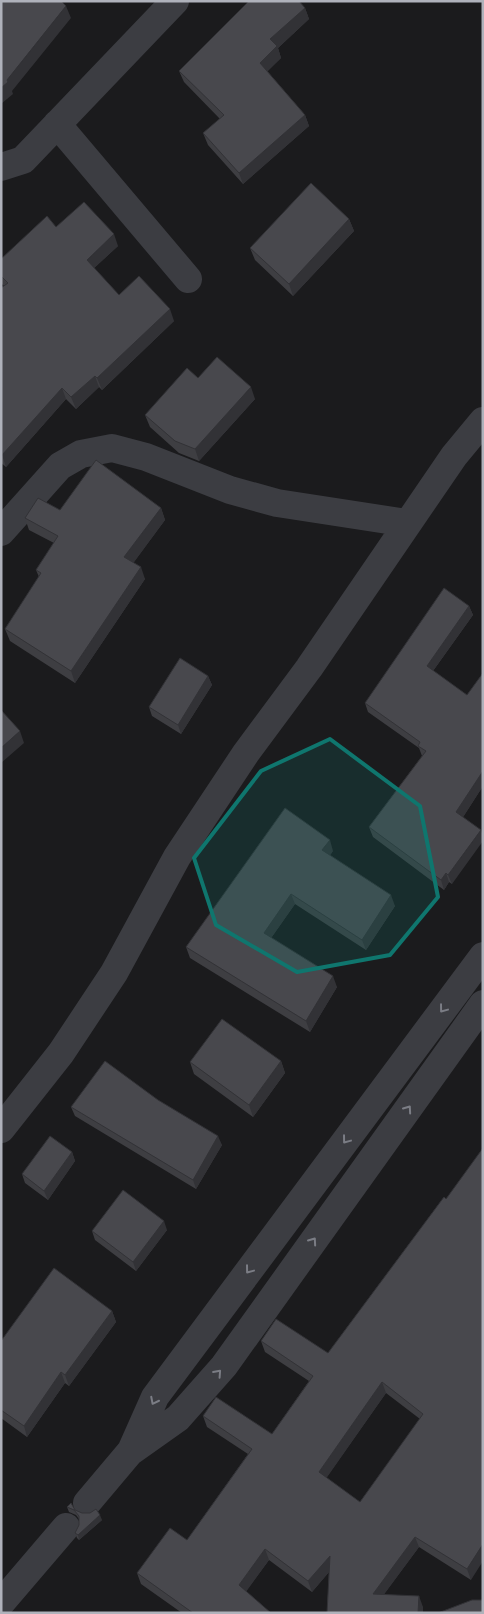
<svg xmlns="http://www.w3.org/2000/svg" width="484" height="1614" font-family="'Alegreya Sans',sans-serif">
<style>
.lines{fill:none;stroke-linecap:round;stroke-linejoin:round}
.minor{stroke:#3c3d42;stroke-width:28}
.wall{fill:#3e3e42;fill-rule:evenodd}
.shaded-wall{fill:#323236}
.building{fill:#48484d;stroke:#323236;fill-rule:evenodd}
.oneway{stroke:#7b7d85}
.marked{fill:#0f766e;fill-opacity:0.2;stroke:#0f766e;stroke-width:4;stroke-linejoin:round}
</style>
<rect width="100%" height="100%" fill="#1b1b1d"/>
<g class="lines">
<path class="minor" d="M57,124L188,279
M1,167L23,160L175,1
M1,532L60,466L81,454L112,448L146,457L230,490L277,503L407,523
M1,1129L61,1053L114,973L177,857L246,753L309,668L454,456L483,421
M131,1451L155,1397L483,956
M87,1503L130,1452L178,1418L224,1366L483,1004
M1,1603L66,1527"/>
</g>
<path class="wall" d="M305,8L309,19L278,48L281,58L267,71L305,115L309,126L243,184L208,145L203,133L220,119L184,82L179,71Z
M349,219L354,231L293,296L255,260L250,248Z
M56,227L118,246L94,268L119,295L174,321L102,390L99,387L76,409L66,399L6,467L1,463V288L4,286L1,283V259Z
M198,378L255,399L199,461L179,453L150,427L145,415Z
M161,508L165,520L133,563L145,579L75,683L10,641L5,629L39,577L36,570L54,543L29,530L25,518L60,510Z
M469,606L473,615L433,671L467,695L483,673V786L463,817L452,884L449,882L444,890L373,837L369,827L422,756L419,748L368,712L365,703Z
M208,676L212,685L181,734L152,716L149,707Z
M333,851L330,855L395,906L366,950L295,904L271,938L337,987L310,1032L190,958L186,947Z
M281,1061L285,1073L253,1117L194,1074L190,1062Z
M158,1100L222,1145L196,1189L75,1116L71,1107Z
M72,1152L75,1161L48,1200L25,1183L22,1174Z
M444,1197L471,1580L419,1547L384,1594L423,1607V1613H327L329,1572L312,1592L269,1560L246,1591L271,1613H182L141,1584L137,1573L187,1540L248,1454L207,1427L203,1416L272,1434L309,1381L265,1352L261,1341L328,1353ZM386,1393L420,1419L360,1502L326,1478Z
M167,1230L136,1271L95,1240L92,1231Z
M112,1311L116,1322L69,1386L65,1383L27,1437L1,1418V1341Z
M67,1507L82,1513L102,1520L79,1540L77,1538L75,1533L79,1525V1519L76,1515L69,1512Z"/>
<path class="shaded-wall" d="M66,6L71,18L12,91L13,94L1,104V88L7,80Z
M305,8L309,19L278,48L281,58L264,75L260,63L270,39Z
M305,115L309,126L243,184L239,173Z
M349,219L354,231L293,296L289,284Z
M114,234L118,246L91,271L87,260Z
M170,309L174,321L102,390L97,378Z
M95,376L99,387L76,409L71,397Z
M251,387L255,399L199,461L195,449Z
M62,388L66,399L6,467L2,455Z
M161,508L165,520L129,569L124,557Z
M141,567L145,579L75,683L71,671Z
M469,606L473,615L430,675L427,666Z
M208,676L212,685L181,734L178,725Z
M20,731L24,743L1,763V748Z
M483,771V786L460,822L456,812Z
M481,830L483,836V841L452,884L448,875Z
M330,840L333,851L326,861L322,850Z
M446,873L449,882L444,890L441,880Z
M291,894L295,904L267,944L264,933Z
M391,895L395,906L366,950L362,940Z
M333,976L337,987L310,1032L306,1021Z
M281,1061L285,1073L253,1117L249,1105Z
M218,1136L222,1145L196,1189L193,1180Z
M72,1152L75,1161L48,1200L44,1191Z
M164,1221L167,1230L136,1271L133,1262Z
M112,1311L116,1322L69,1386L65,1375Z
M61,1372L65,1383L27,1437L24,1426Z
M382,1382L386,1393L323,1483L319,1472Z
M100,1515L102,1520L79,1540L78,1535Z
M415,1537L419,1547L377,1604L373,1594Z
M483,1544V1561L471,1580L467,1569Z
M265,1549L269,1560L243,1596L239,1585Z
M330,1556L334,1566L312,1592L308,1581Z
M419,1596L423,1607V1613H418Z"/>
<path class="building" d="M1,1H61L66,6L7,80L8,82L1,88Z
M249,1H299L305,8L270,39L277,46L260,63L305,115L239,173L203,133L224,115L179,71Z
M311,183L349,219L289,284L250,248Z
M84,202L114,234L87,260L119,295L139,276L170,309L97,378L95,376L71,397L62,388L2,455L1,288L8,283L1,276V259L47,216L56,227Z
M217,357L251,387L195,449L175,441L145,415L187,368L198,378Z
M96,460L161,508L124,557L141,567L71,671L5,629L41,573L36,570L58,536L25,518L38,498L60,510Z
M444,588L469,606L427,666L467,695L483,673V771L456,812L481,830L448,875L446,873L441,880L369,827L426,751L418,746L420,742L365,703Z
M180,658L208,676L178,725L149,707Z
M1,710L20,731L1,748Z
M285,808L330,840L322,850L391,895L362,940L291,894L264,933L333,976L306,1021L186,947Z
M222,1019L281,1061L249,1105L190,1062Z
M105,1061L158,1100L218,1136L193,1180L71,1107Z
M50,1136L72,1152L44,1191L22,1174Z
M483,1148V1544L467,1569L415,1537L373,1594L419,1596L418,1613H327L330,1556L308,1581L265,1549L239,1585L271,1613H193L137,1573L170,1528L187,1540L252,1449L203,1416L216,1397L272,1434L313,1376L261,1341L276,1319L328,1353L444,1197L446,1199ZM382,1382L423,1414L360,1502L319,1472Z
M123,1190L164,1221L133,1262L92,1231Z
M54,1268L112,1311L65,1375L61,1372L24,1426L1,1410V1341Z
M71,1503L75,1510L82,1513H90L96,1509L100,1515L78,1535L75,1533L79,1525V1516L74,1510L67,1507Z
M472,1600H483V1613H438Z"/>
<defs><path id="oneway-chevron" d="M-2-3.5L2.5 0L-2 3.5" fill="none" stroke-width="1.6" stroke-linecap="round" stroke-linejoin="round" transform="scale(1.25)"/></defs>
<g class="oneway">
<use href="#oneway-chevron" transform="translate(443 1009) rotate(127)"/>
<use href="#oneway-chevron" transform="translate(408 1109) rotate(-55)"/>
<use href="#oneway-chevron" transform="translate(346 1140) rotate(127)"/>
<use href="#oneway-chevron" transform="translate(313 1241) rotate(-55)"/>
<use href="#oneway-chevron" transform="translate(249 1270) rotate(127)"/>
<use href="#oneway-chevron" transform="translate(218 1373) rotate(-48)"/>
<use href="#oneway-chevron" transform="translate(154 1401) rotate(117)"/>
</g>
<path class="marked" d="M330,739L420,806L438,897L390,955L297,972L216,925L194,858L261,771Z"/>
<rect width="484" height="1614" fill="none" stroke="#afb2bb" stroke-width="5"/>
</svg>
